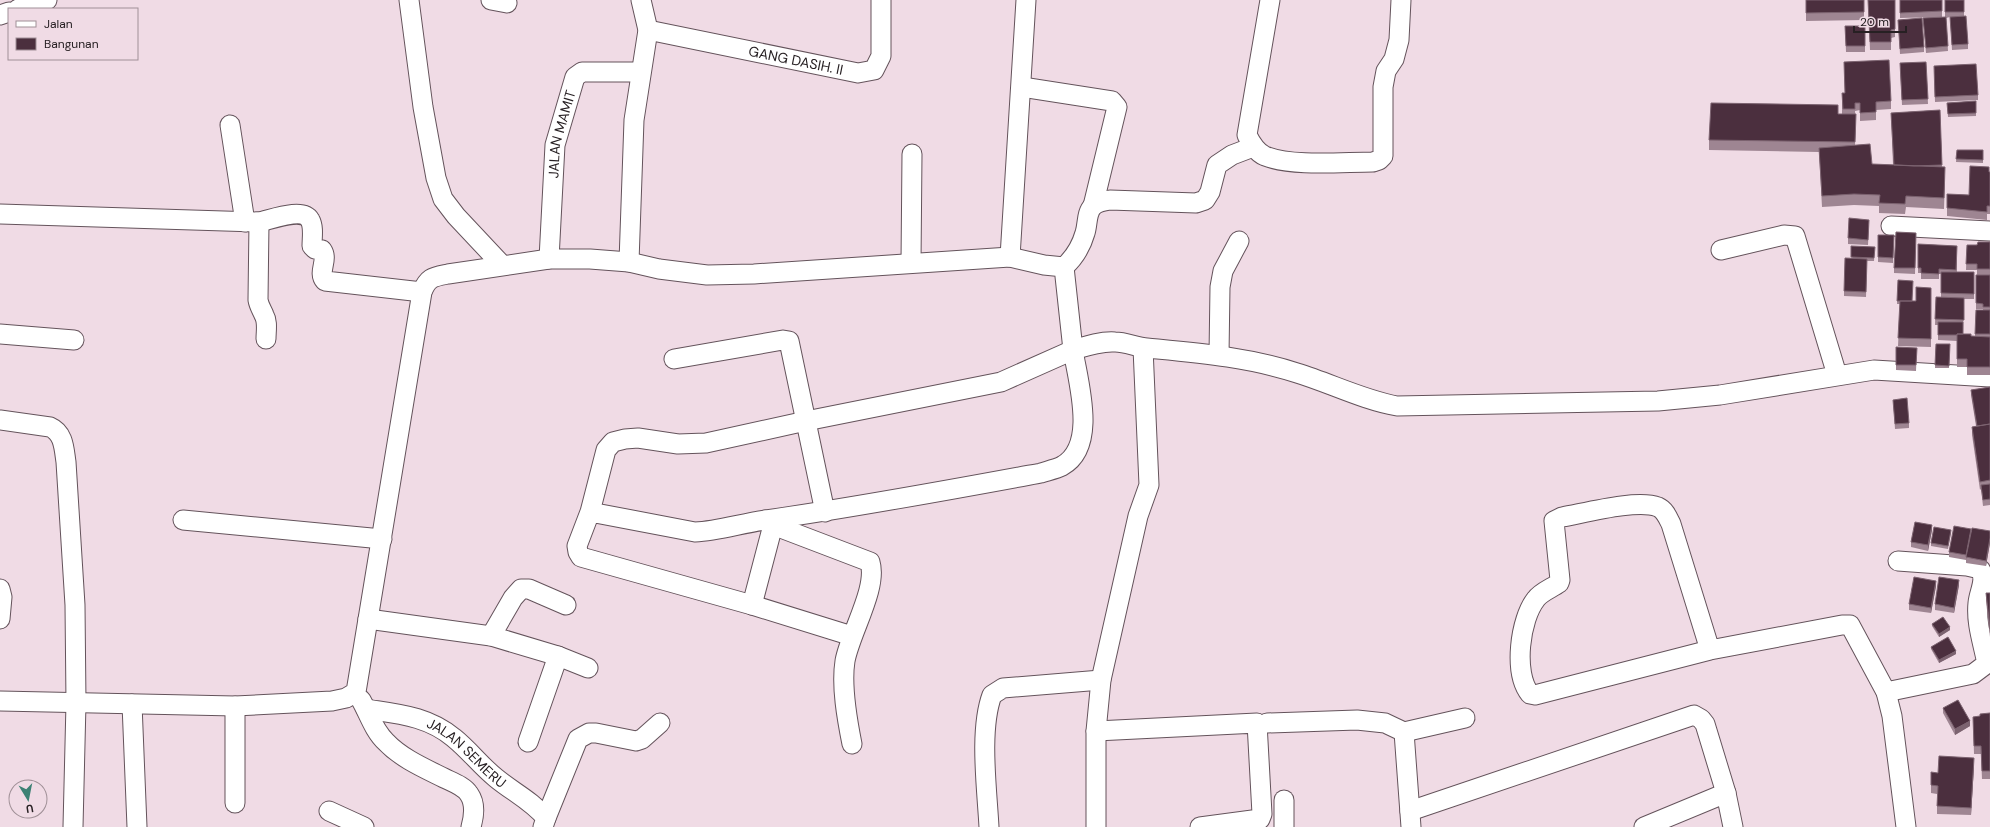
<svg xmlns="http://www.w3.org/2000/svg" width="1990" height="827" font-family="'DM Sans',sans-serif">
<style>
.lines{fill:none;stroke-linecap:round;stroke-linejoin:round}
.minor-casing{stroke:#64535b;stroke-width:21}
.minor{stroke:#fff;stroke-width:19}
.wall{fill:#9e8592}
.shaded-wall{fill:#7c6370}
.building{fill:#4b2f3e;stroke:#7c6370}
.labels{text-anchor:middle;dominant-baseline:central;stroke-width:4;stroke-linejoin:round;paint-order:stroke}
.street-label{font-size:14px;fill:#272023;stroke:#f0dbe5}
</style>
<rect width="100%" height="100%" fill="#f0dbe5"/>
<g class="lines">
<g class="minor-casing">
<g id="minor">
<path d="M409,0L423,107L436,178L443,199L456,216L502,265"/>
<path d="M491,0L507,3"/>
<path d="M1270,0L1247,135C1251,143 1256,152 1265,156C1293,167 1342,162 1373,162L1379,160L1383,156V87L1386,71L1394,59L1399,40L1401,0"/>
<path d="M18,9L47,0"/>
<path d="M0,15L9,12"/>
<path id="s1" d="M648,30L858,73L874,70L881,56V0"/>
<path d="M1022,87L1112,101L1117,107L1093,206"/>
<path d="M230,125L245,222"/>
<path d="M0,214L259,222C270,220 303,207 310,220C314,227 312,238 312,246L315,249L322,250C329,260 317,272 325,281L422,292"/>
<path d="M259,222L258,300C259,306 262,310 264,315C268,322 266,331 266,339"/>
<path d="M1891,226L1990,231"/>
<path d="M1721,250L1784,235L1795,236L1837,375"/>
<path d="M1010,257L1026,0"/>
<path id="s2" d="M549,259L555,145L575,77L582,72H640"/>
<path d="M629,262L634,120L648,30L641,0"/>
<path d="M911,263L912,154"/>
<path d="M1064,267C1074,258 1081,247 1085,233C1088,224 1086,213 1093,206C1097,202 1104,201 1110,200L1196,203L1205,200L1210,192L1217,165L1232,155L1253,147"/>
<path d="M0,334L74,340"/>
<path d="M1219,355L1220,287L1223,271L1239,241"/>
<path d="M674,359L783,340L789,341L825,512"/>
<path d="M0,420L50,427C64,433 64,449 66,462L75,605L76,703L73,827"/>
<path d="M590,512L695,532C719,531 742,523 766,520C858,507 949,490 1041,473C1047,471 1056,469 1062,466C1098,446 1078,382 1073,350L1001,382L806,421L706,443L678,444L638,438L625,439L613,442L606,450L590,512L577,546L578,552L581,557L752,605L852,636"/>
<path d="M183,520L382,539"/>
<path d="M765,520L773,525L870,562C878,588 850,633 845,661C841,686 847,719 852,744"/>
<path d="M0,589L2,597L0,619"/>
<path d="M752,605L773,525"/>
<path d="M368,619L491,636L558,656L588,668"/>
<path d="M491,636L513,598L521,589H529L566,605"/>
<path d="M1710,650L1671,524C1668,518 1665,510 1658,507C1637,499 1585,513 1562,517L1554,521L1560,580L1559,583C1552,588 1541,592 1536,599C1520,619 1513,673 1530,694L1535,695L1710,650L1842,625H1850L1886,692L1892,716L1906,827"/>
<path d="M1886,692L1973,674L1985,665L1986,659C1982,640 1976,622 1978,603C1979,591 1987,580 1980,569L1967,566L1898,561"/>
<path d="M361,700C369,714 374,731 386,742C401,758 424,768 444,778C452,782 464,786 469,794C476,804 474,816 471,827"/>
<path d="M0,701L235,706L332,701L346,698L356,692L422,292C428,277 433,277 448,274L549,259H590L629,262L659,269L707,275L754,274L1010,257L1044,265L1064,267L1073,350C1086,346 1101,341 1115,342C1126,342 1136,347 1147,348C1198,353 1248,357 1297,373C1330,383 1363,400 1397,406L1658,401L1720,395L1874,370L1990,377"/>
<path d="M132,704L137,827"/>
<path id="s3" d="M366,709C398,714 428,716 454,738C469,750 481,766 496,778C513,792 532,801 546,818L543,827"/>
<path d="M1267,723L1357,720L1385,723L1404,732L1411,827"/>
<path d="M1096,731L1257,723L1262,814L1260,819L1200,827"/>
<path d="M1404,732L1465,718"/>
<path d="M528,742L558,656"/>
<path d="M1284,800V827"/>
<path d="M235,803V706"/>
<path d="M329,811L364,827"/>
<path d="M1410,811L1694,715L1701,719L1705,724L1726,793L1733,827"/>
<path d="M546,818L578,739L589,733H596L636,741L642,739L660,723"/>
<path d="M989,827C987,789 979,730 992,695L1003,688L1101,680"/>
<path d="M1096,827V731L1101,680L1138,516L1149,485L1143,348"/>
<path d="M1644,827L1726,793"/>
</g>
</g>
<use href="#minor" class="minor"/>
</g>
<path class="wall" d="M1806,0H1864V20L1806,21Z
M1868,0H1895V37L1891,38V50H1870Z
M1900,0H1942V17L1900,18Z
M1945,0H1964V16L1968,44V49L1952,50L1950,17L1946,18L1948,51L1926,53L1923,18L1945,17Z
M1898,20L1924,47V52L1900,54Z
M1845,26H1865V52H1846Z
M1844,62L1891,101V109L1876,110V120L1860,121V110L1855,111L1856,124L1855,145L1872,164L1893,165L1891,113L1940,110L1942,167L1945,178L1944,209L1906,207L1905,214L1879,213V206L1854,205L1822,207L1819,152L1709,150V140L1838,114H1842V93H1845Z
M1926,62L1928,104L1902,105L1900,68Z
M1934,71L1978,95V100L1935,102Z
M1976,101V116L1948,117L1947,103Z
M1957,150H1983V163L1956,162Z
M1989,172H1990V214H1987V220L1947,216V194L1969,195Z
M1869,225L1868,245L1848,244V238Z
M1916,233L1915,274L1894,273V268Z
M1878,235H1894L1893,263L1878,262Z
M1990,242V275H1977V270H1966L1967,245H1977Z
M1918,244L1957,246V272H1974V299H1964L1963,334L1971,336H1975L1976,310H1983V309H1976V275H1990V375H1967V367H1957V341L1938,340V325H1935L1936,297H1941V274H1939V279H1921V273H1918Z
M1875,247L1874,261H1867L1866,297L1844,296V291L1851,258Z
M1898,280L1912,301H1916L1931,288V347L1898,346L1900,304H1897Z
M1936,344H1950L1949,368H1935Z
M1917,348L1916,371L1896,370V365Z
M1990,387V505L1983,506L1981,489L1980,490L1972,435V427L1976,426L1971,395V390Z
M1893,400L1909,423V428L1895,429Z
M1932,530L1928,551L1911,547V542Z
M1990,531V543L1986,566L1966,563V558V560L1949,557V552L1971,535Z
M1951,533L1948,549L1931,546V543Z
M1959,585L1954,613L1935,610V604Z
M1936,586L1931,613L1909,610V604Z
M1986,593H1990V637L1986,601Z
M1932,624L1950,630L1939,637L1932,626Z
M1931,647L1956,654L1939,663L1931,649Z
M1943,708L1970,726L1955,735L1943,713Z
M1990,713V779H1982L1981,754H1974L1973,717L1980,716Z
M1974,765L1971,815L1937,814V794L1931,793V785L1938,773Z"/>
<path class="shaded-wall" d="M1932,525V530L1928,551V545Z
M1971,529V535L1966,560V555Z
M1990,538V543L1986,566V561Z
M1959,580V585L1954,613V608Z
M1936,581V586L1931,613V608Z
M1950,627V630L1939,637V634Z
M1956,651V654L1939,663V660Z
M1970,721V726L1955,735V729Z
M1974,758V765L1971,815V808Z"/>
<path class="building" d="M1806,0H1864V12L1806,13Z
M1868,0H1895V29L1891,30V42H1870Z
M1900,0H1942V11L1900,13Z
M1945,0H1964V12H1945Z
M1966,16L1968,44L1952,45L1950,17Z
M1946,17L1948,46L1926,48L1923,18Z
M1922,18L1924,47L1900,49L1898,20Z
M1845,26H1865V46H1846Z
M1889,60L1891,101L1876,102V112L1860,113V103H1855V109H1843L1842,93H1845L1844,62Z
M1926,62L1928,99L1902,100L1900,63Z
M1976,64L1978,95L1935,97L1934,66Z
M1976,101V113L1948,114L1947,103Z
M1711,103L1838,105V114H1856L1855,142L1709,140Z
M1940,110L1942,165L1914,166L1894,165L1891,113Z
M1870,144L1872,164L1945,167L1944,198L1906,196L1905,204L1879,203L1880,195L1854,194L1822,196L1819,148Z
M1957,150H1983V160L1956,159Z
M1970,166L1989,167V172H1990V206H1987V212L1947,208V194L1969,195Z
M1849,218L1869,220L1868,240L1848,238Z
M1896,232L1916,233L1915,268H1894Z
M1878,235H1894L1893,258L1878,257Z
M1978,242H1990V269H1977V264H1966L1967,245H1977Z
M1918,244L1957,246L1956,270L1939,269V274L1921,273V268H1918Z
M1851,246L1875,247L1874,258L1851,257Z
M1845,258L1867,259L1866,292L1844,291Z
M1941,272H1974V294L1941,293Z
M1976,275H1990V307H1983V304L1976,303Z
M1898,280L1913,281L1912,301H1897Z
M1916,287L1931,288V339L1898,338L1900,301H1916Z
M1936,297L1964,298V320L1935,319Z
M1976,310H1990V334H1975Z
M1938,322H1963V334H1957V335H1938Z
M1957,334H1971V336L1990,337V367H1967V359H1957Z
M1936,344H1950L1949,366L1935,365Z
M1896,347L1917,348L1916,365H1896Z
M1990,387V424L1977,426L1971,390Z
M1907,398L1909,423L1895,424L1893,400Z
M1990,424V480L1980,482L1972,427Z
M1990,484V499L1983,500L1981,485Z
M1915,522L1932,525L1928,545L1911,542Z
M1954,526L1971,529L1966,555L1949,552Z
M1934,527L1951,530L1948,546L1931,543Z
M1972,528L1990,531V538L1986,561L1966,557Z
M1914,577L1936,581L1931,608L1909,604Z
M1939,577L1959,580L1954,608L1935,604Z
M1986,593H1990V629Z
M1943,617L1950,627L1939,634L1932,624Z
M1948,637L1956,651L1939,660L1931,647Z
M1958,700L1970,721L1955,729L1943,708Z
M1990,713V771H1982L1981,746H1974L1973,717L1980,716V714Z
M1939,756L1974,758L1971,808L1937,806L1938,786L1931,785V772L1938,773Z"/>
<g class="labels">
<g class="street-label">
<text stroke="none"><textPath href="#s1" startOffset="151">GANG DASIH. II</textPath></text>
<text stroke="none"><textPath href="#s2" startOffset="126">JALAN MAMIT</textPath></text>
<text stroke="none"><textPath href="#s3" startOffset="113">JALAN SEMERU</textPath></text>
</g>
</g>
<rect x="8" y="8" width="130" height="52" fill="#f0dbe5" stroke="#a09097"/>
<rect x="16" y="21" width="20" height="6" fill="#ffffff" stroke="#a09097"/>
<text x="44" y="28" font-size="12" fill="#272023">Jalan</text>
<rect x="16" y="38" width="20" height="12" fill="#4b2f3e" stroke="#a09097"/>
<text x="44" y="48" font-size="12" fill="#272023">Bangunan</text>
<g transform="translate(28 799) rotate(170)"><circle r="19" fill="#f0dbe5" stroke="#a09097"/>
<path d="M0-3L7 15L0 10L-7 15Z" fill="#3d8174"/>
<text y="-6" font-size="11" font-weight="bold" text-anchor="middle" fill="#272023">U</text>
</g>
<path d="M1854 26v6h52v-6" fill="none" stroke="#272023" stroke-width="2"/>
<text x="1860" y="26" font-size="12" fill="#272023" stroke="#f0dbe5" stroke-width="3" paint-order="stroke">20 m</text>
</svg>
